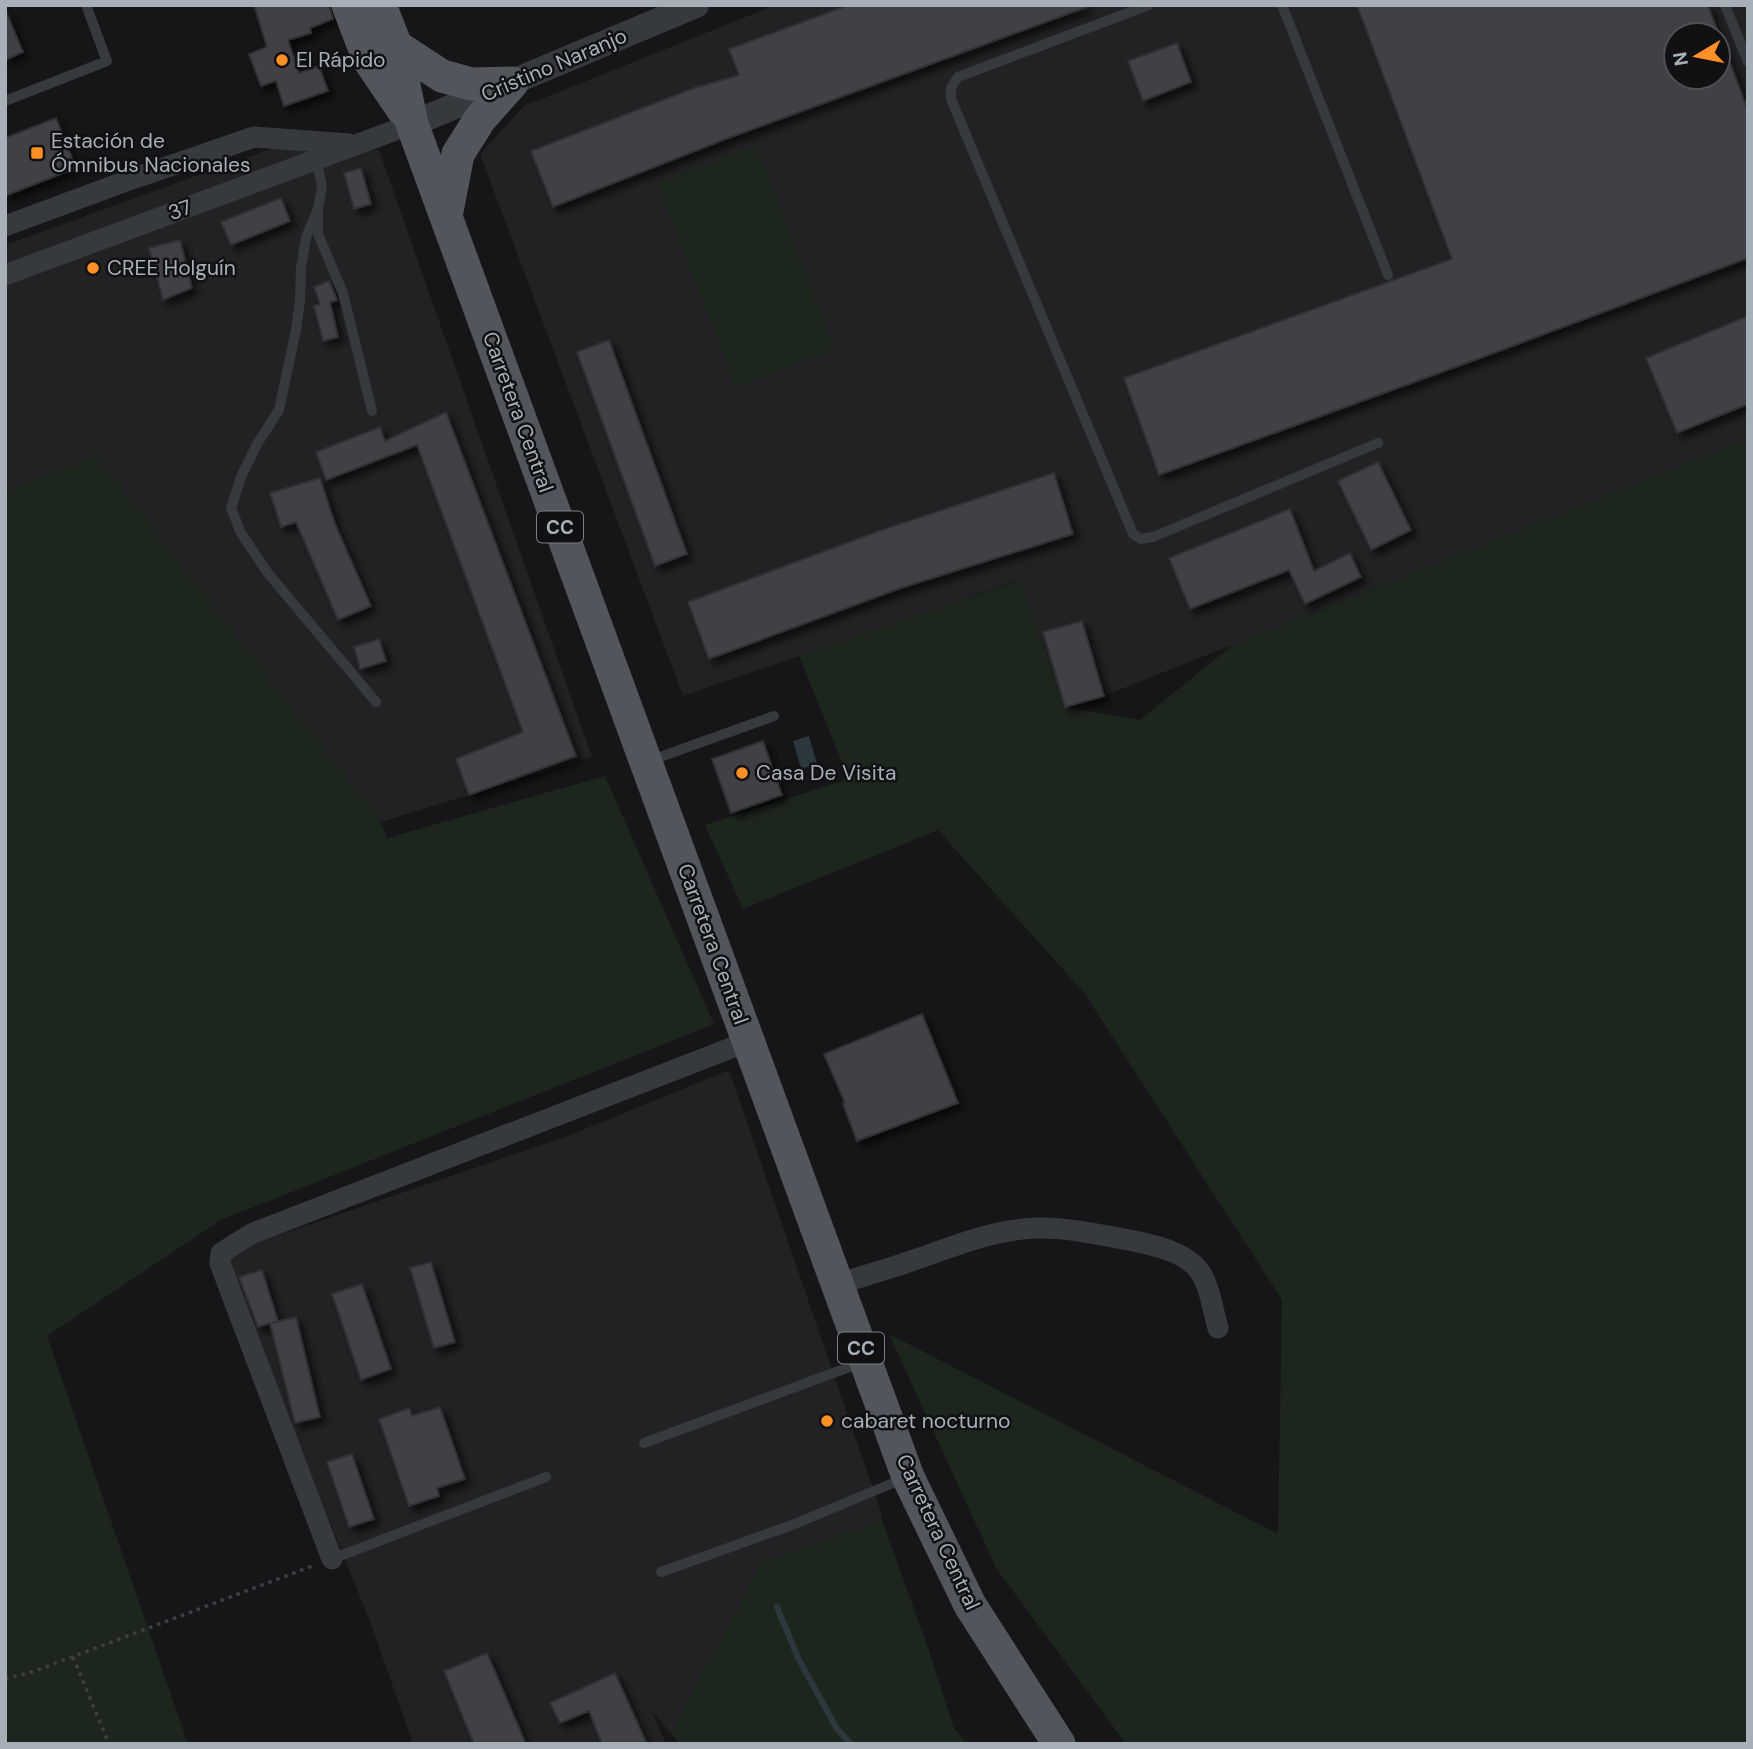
<svg xmlns="http://www.w3.org/2000/svg" width="1753" height="1749" font-family="'DM Sans',sans-serif">
<style>
.built{fill:#222225;fill-rule:evenodd}
.green{fill:#1d261d}
.water{fill:#2b383d}
.lines{fill:none;stroke-linecap:round;stroke-linejoin:round}
.stream{stroke:#2b383d;stroke-width:6}
.building{fill:#404145;stroke:#2f3034;stroke-width:2;filter:url(#shadow)}
.path{stroke:#3c4044;stroke-width:3.5;stroke-dasharray:3.5 5;stroke-linecap:butt}
.service{stroke:#36393d;stroke-width:10}
.minor{stroke:#36393d;stroke-width:21}
.tertiary{stroke:#36393d;stroke-width:26}
.primary{stroke:#52565c;stroke-width:33}
.poi-dot{fill:#ff9026;stroke:#111113;stroke-width:2.5}
.labels{text-anchor:middle;dominant-baseline:central;stroke-width:5;stroke-linejoin:round;paint-order:stroke}
.shield{fill:#111113;stroke:#7a8087;stroke-width:2}
.shield-label{font-size:19px;font-weight:bold;fill:#a7afb9}
.poi-label{font-size:21px;fill:#a7afb9;stroke:#111113;text-anchor:start}
.street-label{font-size:21px;fill:#a7afb9;stroke:#111113}
</style>
<defs>
<filter id="shadow"><feDropShadow dx="5.5" dy="5.5" stdDeviation="3.5" flood-color="#0009"/></filter>
</defs>
<rect width="100%" height="100%" fill="#161618"/>
<path class="built" d="M775,5H1748V439L1104,696L1065,707L1019,580L683,696L480,154L524,106ZM1676,35H1718V77H1676Z
M273,148L379,150L592,757L381,822L96,456L5,491V245Z
M729,1070L880,1509L882,1520L762,1562L671,1733L652,1712L666,1744H413L371,1624L252,1329L226,1253L568,1136Z"/>
<path class="green" d="M756,145L835,349L736,387L657,183Z
M1748,439V1744H1126L996,1568L889,1334L1278,1534L1282,1300L1085,994L938,830L743,909L705,825L849,779L799,656L1020,580L1065,707L1140,720L1234,644Z
M96,456L381,822L387,838L605,776L714,1024L221,1220L47,1336L188,1744H5V491Z
M882,1520L928,1648L954,1728L967,1744H679L671,1733L762,1562Z"/>
<path class="water" d="M809,736L817,764L801,769L793,741Z"/>
<g class="lines">
<path class="stream" d="M777,1607L798,1658L837,1729L851,1744"/>
</g>
<path class="building" d="M254,5H329L333,19L310,28L311,33L288,40L299,73L319,66L328,91L284,106L276,81L261,86L249,54L267,47Z
M849,5H1086L1087,7L723,140L553,207L531,151L702,85V86L739,75L729,49Z
M1357,5H1708L1719,35H1676V77H1718V36H1720L1748,111V258L1483,357L1159,475L1124,378L1452,259Z
M5,9L23,52L5,60Z
M1177,43L1191,82L1143,101L1128,61Z
M56,118L76,168L5,196V138Z
M361,168L371,204L354,209L344,173Z
M281,198L290,221L231,245L221,222Z
M180,240L192,288L163,300L149,248Z
M329,281L337,300L330,302L338,337L323,341L314,306L320,304L314,287Z
M1748,316V404L1677,433L1646,358Z
M609,340L687,554L655,566L577,352Z
M446,412L576,756L469,795L456,759L523,732L417,445L326,480L316,452L380,427L385,441Z
M1378,462L1411,530L1371,550L1338,481Z
M1054,473L1073,534L901,588L709,659L688,602L879,531Z
M320,478L335,524L371,606L338,620L296,522L281,527L270,493Z
M1290,509L1314,571L1350,553L1361,577L1305,604L1289,570L1190,609L1169,558Z
M1082,621L1104,696L1065,707L1043,632Z
M379,639L386,661L360,669L354,647Z
M763,741L782,795L731,813L712,759Z
M922,1014L958,1103L857,1141L843,1104L845,1103L824,1054Z
M431,1262L455,1342L434,1348L410,1268Z
M262,1270L278,1321L272,1323L296,1317L320,1417L295,1423L270,1323L258,1327L239,1277Z
M362,1284L391,1369L361,1380L332,1294Z
M440,1407L465,1479L437,1488L439,1496L409,1506L379,1419L409,1408L412,1416Z
M352,1454L374,1519L349,1527L327,1462Z
M487,1653L526,1744H474L444,1671Z
M615,1673L647,1744H602L589,1711L560,1723L550,1703Z"/>
<g class="lines">
<path class="path" d="M73,1657L109,1744
M5,1679L35,1671L315,1565"/>
<path class="service" d="M1149,5L958,77L951,87V99L1133,534L1141,539L1153,537L1378,443
M1282,5L1388,275
M1725,5L1748,62
M5,101L107,61L86,5
M316,159L322,186L318,209L306,237L301,268L300,300L296,330L279,410L257,444L241,477L231,508L241,533L267,572L376,702
M318,212V234L343,293L372,411
M649,761L774,716
M644,1443L863,1362
M332,1559L546,1477
M661,1572L792,1525L905,1478"/>
<path class="minor" d="M5,226L129,180L254,137L349,144
M5,275L412,124
M838,1284C863,1276 889,1269 914,1260C955,1246 994,1229 1038,1228C1065,1227 1102,1235 1129,1240C1152,1245 1181,1250 1197,1268C1209,1281 1213,1311 1218,1328
M332,1559L230,1290L220,1263L221,1253L251,1234L749,1041"/>
<path class="tertiary" d="M412,124L696,5"/>
<path class="primary" d="M348,5L369,60L403,110
M380,5L396,46L412,124L908,1477L970,1605L1059,1744
M396,46L442,76L471,84L512,83
M446,216L458,154L480,119L512,83"/>
</g>
<g class="poi-dot">
<circle cx="282" cy="60" r="7"/>
<rect x="30" y="146" width="14" height="14" rx="3.5"/>
<circle cx="93" cy="268" r="7"/>
<circle cx="742" cy="773" r="7"/>
<circle cx="827" cy="1421" r="7"/>
</g>
<g class="labels">
<g class="shield">
<rect x="537" y="511.5" width="46" height="31" rx="5"/>
<rect x="838" y="1332.5" width="46" height="31" rx="5"/>
</g>
<g class="shield-label">
<text x="560" y="527">CC</text>
<text x="861" y="1348">CC</text>
</g>
<g class="poi-label">
<text x="296" y="60">El Rápido</text>
<text x="51" y="141">Estación de<tspan x="51" dy="24">Ómnibus Nacionales</tspan></text>
<text x="107" y="268">CREE Holguín</text>
<text x="756" y="773">Casa De Visita</text>
<text x="841" y="1421">cabaret nocturno</text>
</g>
<g class="street-label">
<text transform="translate(554 65) rotate(-23)">Cristino Naranjo</text>
<text transform="translate(180 210) rotate(-20)">37</text>
<text transform="translate(518 412) rotate(70)">Carretera Central</text>
<text transform="translate(713 944) rotate(70)">Carretera Central</text>
<text transform="translate(938 1532) rotate(65)">Carretera Central</text>
</g>
</g>
<rect width="1753" height="1749" fill="none" stroke="#a7afb9" stroke-width="14"/>
<g transform="translate(1697 56) rotate(260)"><circle r="33" fill="#111113" stroke="#4d5055" stroke-width="2"/>
<path d="M0-5L12 26L0 18L-12 26Z" fill="#ff9026"/>
<text y="-10" font-size="19" font-weight="bold" text-anchor="middle" fill="#a7afb9">N</text>
</g>
</svg>
